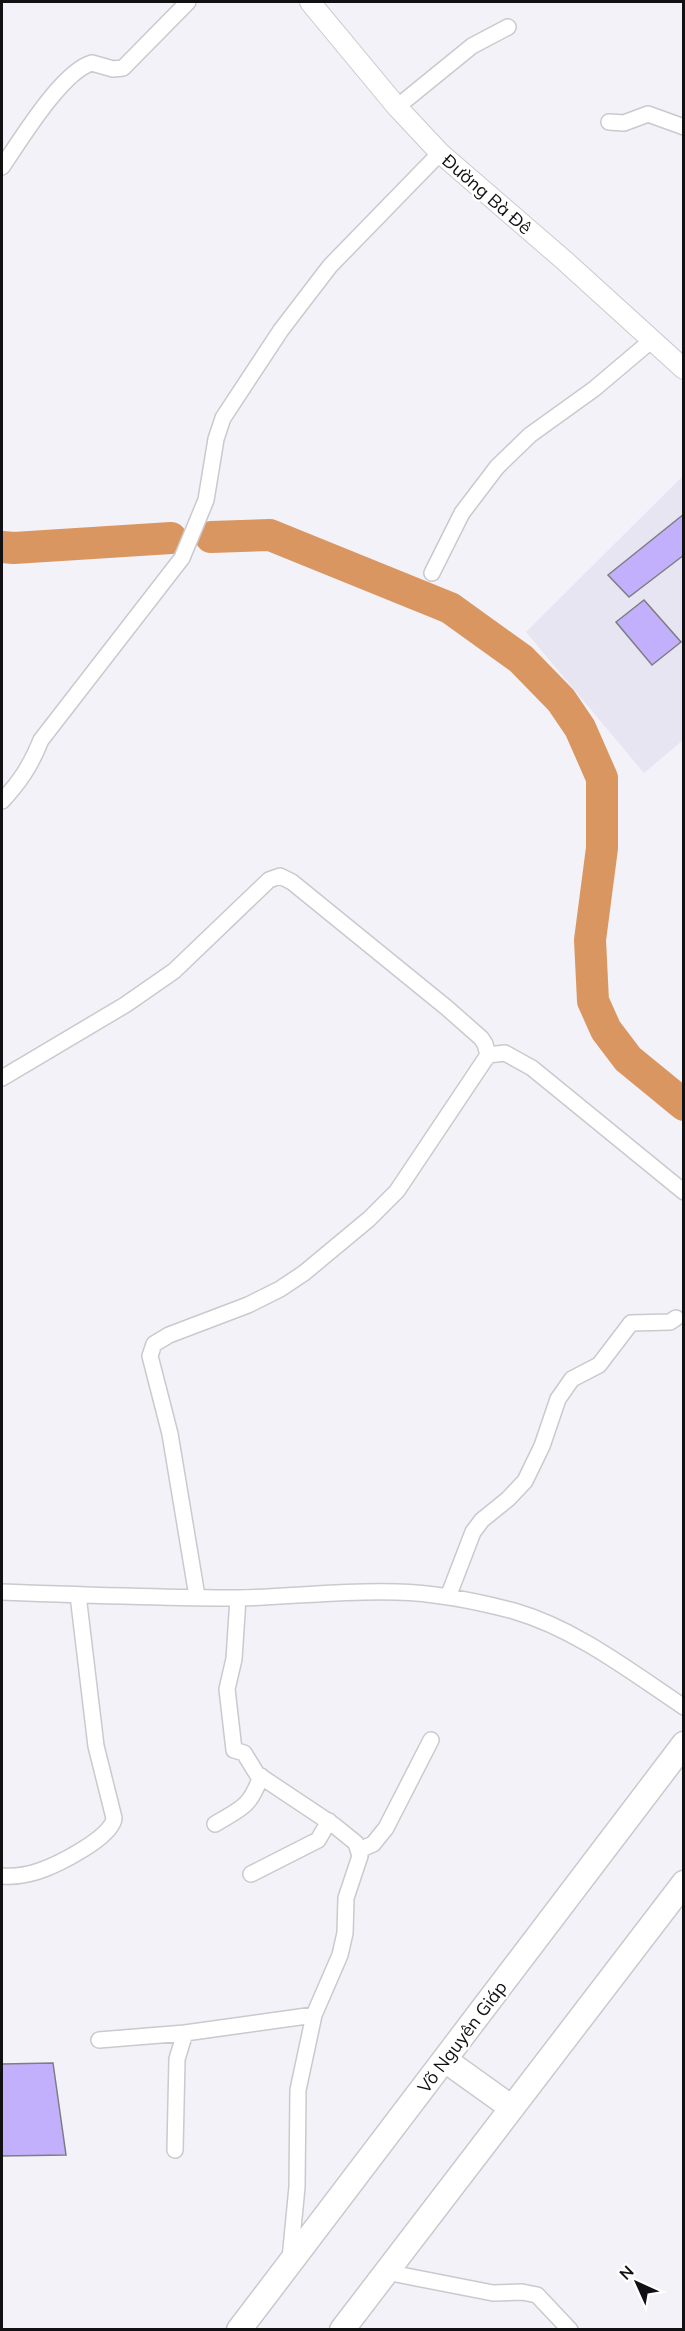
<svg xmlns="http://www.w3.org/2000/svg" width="685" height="2331" font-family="Mulish,sans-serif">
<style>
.built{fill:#e8e5f2}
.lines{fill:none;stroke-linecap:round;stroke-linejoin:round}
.river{stroke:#da9660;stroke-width:32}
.building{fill:#c3b0fc;stroke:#7e7d82;stroke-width:1.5}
.minor-casing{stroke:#cac9ce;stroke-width:18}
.tertiary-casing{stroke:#cac9ce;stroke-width:22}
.primary-casing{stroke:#cac9ce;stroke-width:27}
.minor{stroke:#fff;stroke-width:15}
.tertiary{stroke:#fff;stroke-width:20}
.primary{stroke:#fff;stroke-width:24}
.labels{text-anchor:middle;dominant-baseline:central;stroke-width:4.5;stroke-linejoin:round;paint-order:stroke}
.street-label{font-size:18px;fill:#111113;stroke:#fff}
</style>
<rect width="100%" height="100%" fill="#f3f2f8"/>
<path class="built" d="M683,476V740L644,773L526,632Z"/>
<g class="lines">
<path class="river" d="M211,537L270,535L450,608L521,659L561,700L580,728L602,778V848L590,940L593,1001L606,1030L628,1059L684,1105
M2,547L14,548L171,538"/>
</g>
<path class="building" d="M684,514V555L629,597L608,575Z
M644,600L681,642L652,665L616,622Z
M53,2063L66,2155L2,2156V2064Z"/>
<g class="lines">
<g class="minor-casing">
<path id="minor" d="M397,107L472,46L508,27
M609,122L624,123L648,114L684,127
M2,167C20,141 62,71 92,63L113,69L123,68L188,2
M432,573L462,513L497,467L530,435L594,389L652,340
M2,801C20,782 31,765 41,740L182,558L206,500L216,439L223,418L281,330L330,266L440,153
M488,1055L505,1053L532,1068L684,1192
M2,1078L125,1005L174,971L269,880L280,876L292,882L447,1008L481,1038L485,1044L488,1055L397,1191L369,1219L304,1273L280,1289L248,1305L169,1335L154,1344L150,1356L170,1434L197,1596
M2,1592C80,1595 159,1598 238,1598C291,1597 344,1590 397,1592C436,1593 476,1601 514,1611C576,1629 630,1671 684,1707
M448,1597L473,1532L482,1520L508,1499L525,1481L542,1446L558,1399L572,1379L599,1365L631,1323L670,1322L676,1318
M238,1598L234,1659L227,1689L234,1750L244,1753L257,1774L335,1826L356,1843L360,1856L346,1898L345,1933L340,1955L314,2015L298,2090L297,2187L290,2259
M215,1824C242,1808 250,1807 261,1776
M359,1850L373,1844L386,1828L431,1740
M251,1874L318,1840L329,1821
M2,1876C14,1877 27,1875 39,1871C57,1865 113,1837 114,1818L96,1746L78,1595
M99,2040L185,2033L314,2015
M175,2150L177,2059L185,2033
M386,2272L493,2293L522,2292L537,2295L570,2330"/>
</g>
<g class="tertiary-casing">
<path id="tertiary" d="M310,2L397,107L440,153L565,261L684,369"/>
</g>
<g class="primary-casing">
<path id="primary" d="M445,2060L512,2108
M239,2330L684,1744
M342,2330L684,1883"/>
</g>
<use href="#minor" class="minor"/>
<use href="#tertiary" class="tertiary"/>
<use href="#primary" class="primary"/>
</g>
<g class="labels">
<g class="street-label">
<text transform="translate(487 194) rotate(41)">Đường Bà Đê</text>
<text transform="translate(462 2037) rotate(-53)">Võ Nguyên Giáp</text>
</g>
</g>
<rect width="685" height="2331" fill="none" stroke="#111113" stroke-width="6"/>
<g transform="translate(637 2283) rotate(315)" stroke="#ffffff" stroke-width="4.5" paint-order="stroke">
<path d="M0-4.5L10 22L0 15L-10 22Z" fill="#111113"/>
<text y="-9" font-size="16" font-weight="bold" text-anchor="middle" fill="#111113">N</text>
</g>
</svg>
